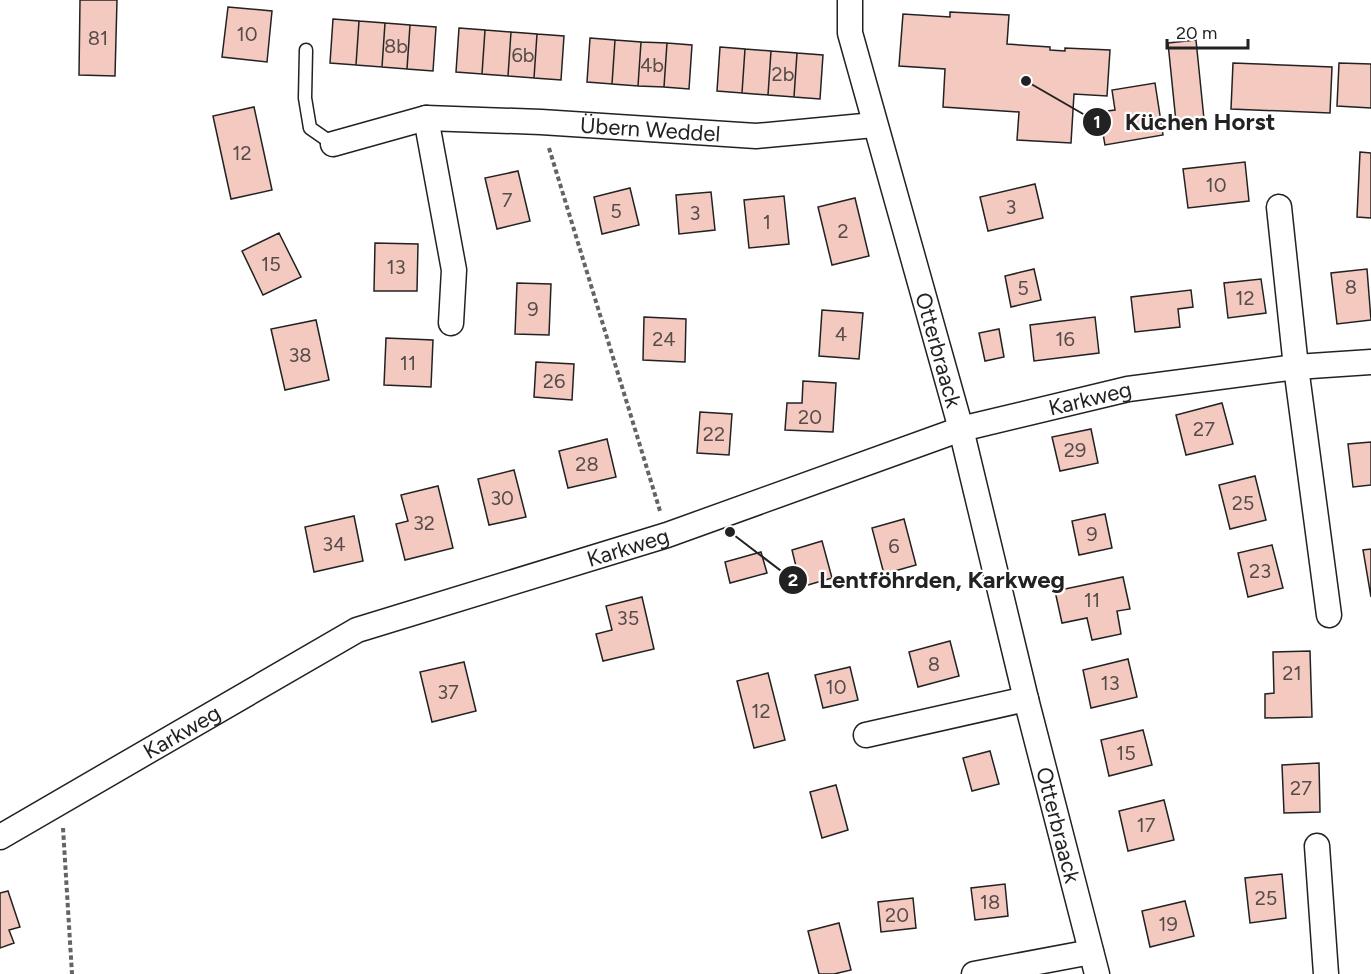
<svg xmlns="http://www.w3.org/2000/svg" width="1371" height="974" font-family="Figtree,sans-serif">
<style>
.building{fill:#f3c9c0;stroke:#222;stroke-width:1.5}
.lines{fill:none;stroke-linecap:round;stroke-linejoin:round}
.service-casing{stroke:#222;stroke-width:15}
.minor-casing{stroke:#222;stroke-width:27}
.path{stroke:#646464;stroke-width:4;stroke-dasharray:4.5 3;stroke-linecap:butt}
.service{stroke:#fff;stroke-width:12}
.minor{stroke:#fff;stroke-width:24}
.labels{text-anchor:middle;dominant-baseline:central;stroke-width:4.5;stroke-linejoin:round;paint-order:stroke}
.number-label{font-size:20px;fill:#564c4a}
.street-label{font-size:22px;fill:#222;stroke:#fff}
.leader{fill:none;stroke:#222;stroke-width:2}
.callout-dot{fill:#222;stroke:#fff;stroke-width:2}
.mark-label{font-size:18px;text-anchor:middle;font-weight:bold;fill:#fff}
.callout-label{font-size:24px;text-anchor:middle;font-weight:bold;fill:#222;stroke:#fff;stroke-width:4.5;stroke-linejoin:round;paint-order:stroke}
</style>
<rect width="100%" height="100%" fill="#fff"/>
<path class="building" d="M80,0H117L115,76L79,75Z
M228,7L272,11L267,62L222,57Z
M950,12L1009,15L1007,44L1050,47V50L1065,51V48L1110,50L1107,96L1074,94L1071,143L1017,140L1019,112L943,107L945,69L899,66L903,14L950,17Z
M333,19L359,21L356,65L330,63Z
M359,21L385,23L382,67L356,65Z
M385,23L410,25L407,69L382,67Z
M410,25L436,27L433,71L407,69Z
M459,28L485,30L482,74L456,72Z
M485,30L511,32L508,76L482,74Z
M511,32L537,34L534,78L508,76Z
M537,34L564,36L561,80L534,78Z
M590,38L615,40L612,84L587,82Z
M615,40L641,42L638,86L612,84Z
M1196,40L1204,119L1176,122L1168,43Z
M641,42L667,43L664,87L638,86Z
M667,43L692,45L689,89L664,87Z
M720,47L745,49L742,93L717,91Z
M745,49L771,51L768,95L742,93Z
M771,51L797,53L794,97L768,95Z
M797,53L823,55L820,99L794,97Z
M1233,63L1332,67L1330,113L1231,109Z
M1339,63L1371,64V108L1337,106Z
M1155,83L1163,135L1105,145L1099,112L1115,110L1112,90Z
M254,107L272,190L231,199L213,116Z
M1360,152L1371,153V218L1357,217Z
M1245,162L1249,201L1188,208L1183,169Z
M518,171L530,221L497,229L485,178Z
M1035,184L1043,218L988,231L980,197Z
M630,188L639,225L602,234L594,197Z
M711,192L715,230L679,234L676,195Z
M784,196L789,244L749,248L744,200Z
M855,198L869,256L832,265L818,207Z
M279,233L301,277L263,295L242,251Z
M375,243L418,244L417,291H374Z
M1034,269L1041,300L1011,307L1005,276Z
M1367,269L1371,320L1337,324L1331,273Z
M1261,279L1266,313L1228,318L1224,283Z
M517,283L551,284L549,335L515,334Z
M1191,290L1193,307L1178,309L1180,327L1135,332L1131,297Z
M822,310L863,313L859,359L819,356Z
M644,317L686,319L685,362L643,360Z
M1095,317L1099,353L1034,361L1030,325Z
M316,320L329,380L285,390L271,329Z
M999,329L1004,357L985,361L979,333Z
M386,338L433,340L431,387L384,385Z
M536,362L574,364L572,400L534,397Z
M803,381L836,383L833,432L785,430L787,403H802Z
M1222,403L1233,444L1186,455L1176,415Z
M700,412L732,414L729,455L697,453Z
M1091,429L1098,463L1060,471L1052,437Z
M607,439L616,477L568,488L559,451Z
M1371,442V485L1353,487L1348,444Z
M514,470L526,517L489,525L478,479Z
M1255,476L1266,520L1230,529L1219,485Z
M438,486L453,548L405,560L396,524L408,521L401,495Z
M1105,514L1112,548L1079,555L1072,521Z
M354,516L363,561L314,572L305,527Z
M904,519L916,565L884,574L872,528Z
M822,541L832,578L801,587L792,550Z
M1272,545L1283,588L1248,597L1238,553Z
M1371,549V597L1363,550Z
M761,552L767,573L730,583L725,562Z
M1123,577L1130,609L1117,611L1121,634L1092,640L1087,618L1062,623L1055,591Z
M642,597L654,649L603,661L596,634L612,630L606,606Z
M950,641L959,676L918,687L909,652Z
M1310,651L1312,717L1265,718V694L1274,693L1273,652Z
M1128,659L1137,697L1091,708L1083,670Z
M464,662L476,711L432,722L420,672Z
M850,667L858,700L823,708L815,675Z
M768,673L785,740L754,748L737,681Z
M1143,730L1152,765L1109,776L1101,740Z
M990,751L999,784L972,791L963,758Z
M1319,763L1320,812L1284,813L1282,765Z
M836,785L848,830L822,838L810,792Z
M1164,800L1174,840L1128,851L1119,811Z
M1282,874L1286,918L1250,923L1245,878Z
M1005,884L1008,916L975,920L971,888Z
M8,891L20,927L9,930L14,943L0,948V893Z
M913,898L916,928L881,932L878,902Z
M1185,901L1194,936L1150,947L1142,911Z
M839,923L851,970L834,974H819L808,931Z"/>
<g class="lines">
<g class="service-casing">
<path id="service" d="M306,50L305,98L310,128L333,144"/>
</g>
<g class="minor-casing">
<g id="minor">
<path id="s1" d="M850,0V33L961,429L1026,699L1097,974"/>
<path d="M426,118L454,270L451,323"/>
<path id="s2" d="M333,144L426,118L541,122L756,136L874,125"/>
<path d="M1279,207L1296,367L1329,615"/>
<path d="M866,735L1026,699"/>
<path id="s3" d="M0,837L357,630L667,535L961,429L1128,389L1296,367L1371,362"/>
<path d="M1317,846L1326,974"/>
<path d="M974,974L1091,952"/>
</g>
</g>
<path class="path" d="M549,148L660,511
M63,828L72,974"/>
<use href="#service" class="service"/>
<use href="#minor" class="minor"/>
</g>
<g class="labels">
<g class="number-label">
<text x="247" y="34">10</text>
<text x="98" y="38">81</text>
<text x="396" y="46">8b</text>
<text x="523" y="55">6b</text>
<text x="652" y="65">4b</text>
<text x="783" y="74">2b</text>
<text x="242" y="153">12</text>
<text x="1216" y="185">10</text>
<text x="507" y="200">7</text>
<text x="1011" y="207">3</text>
<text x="616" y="211">5</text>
<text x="695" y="213">3</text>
<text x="767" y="222">1</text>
<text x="843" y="231">2</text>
<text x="271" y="264">15</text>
<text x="396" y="267">13</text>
<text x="1351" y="287">8</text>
<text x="1023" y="288">5</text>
<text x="1245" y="298">12</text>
<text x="533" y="309">9</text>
<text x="841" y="334">4</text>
<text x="664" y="339">24</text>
<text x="1065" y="339">16</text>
<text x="300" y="355">38</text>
<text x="408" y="363">11</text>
<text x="554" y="381">26</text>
<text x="810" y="417">20</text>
<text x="1204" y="429">27</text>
<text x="714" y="434">22</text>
<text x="1075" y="450">29</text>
<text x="587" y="464">28</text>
<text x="502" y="498">30</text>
<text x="1243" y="503">25</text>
<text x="424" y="523">32</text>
<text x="1092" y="534">9</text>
<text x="334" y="544">34</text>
<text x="894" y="546">6</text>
<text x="1260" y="571">23</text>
<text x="1092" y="600">11</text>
<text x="628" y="618">35</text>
<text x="934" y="664">8</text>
<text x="1292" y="673">21</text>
<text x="1110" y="683">13</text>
<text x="836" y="687">10</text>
<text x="448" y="692">37</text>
<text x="761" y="711">12</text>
<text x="1126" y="753">15</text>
<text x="1301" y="788">27</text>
<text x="1146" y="825">17</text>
<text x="1266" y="898">25</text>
<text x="990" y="902">18</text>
<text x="897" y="915">20</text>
<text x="1168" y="924">19</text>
</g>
<g class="street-label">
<text stroke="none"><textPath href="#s2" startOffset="321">Übern Weddel</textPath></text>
<text stroke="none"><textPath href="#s1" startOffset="362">Otterbraack</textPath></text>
<text stroke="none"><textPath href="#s3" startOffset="1182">Karkweg</textPath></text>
<text stroke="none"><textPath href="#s3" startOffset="696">Karkweg</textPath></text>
<text stroke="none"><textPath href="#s3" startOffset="210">Karkweg</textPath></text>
<text stroke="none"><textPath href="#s1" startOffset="852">Otterbraack</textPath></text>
</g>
</g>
<path class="leader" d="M1026 81L1097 122M730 532L793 580"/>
<g class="callout-dot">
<circle cx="1026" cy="81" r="6"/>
<circle cx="730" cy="532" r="6"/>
<circle cx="1097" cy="122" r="15"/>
<circle cx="793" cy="580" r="15"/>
</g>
<g class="mark-label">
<text x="1097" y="128">1</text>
<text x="793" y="586">2</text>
</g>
<g class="callout-label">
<text x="1200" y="130">Küchen Horst</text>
<text x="942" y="588">Lentföhrden, Karkweg</text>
</g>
<path d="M1167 39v9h81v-9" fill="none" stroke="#222222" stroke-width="3"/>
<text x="1176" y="39" font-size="18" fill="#222222" stroke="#ffffff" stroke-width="4.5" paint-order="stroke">20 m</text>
</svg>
